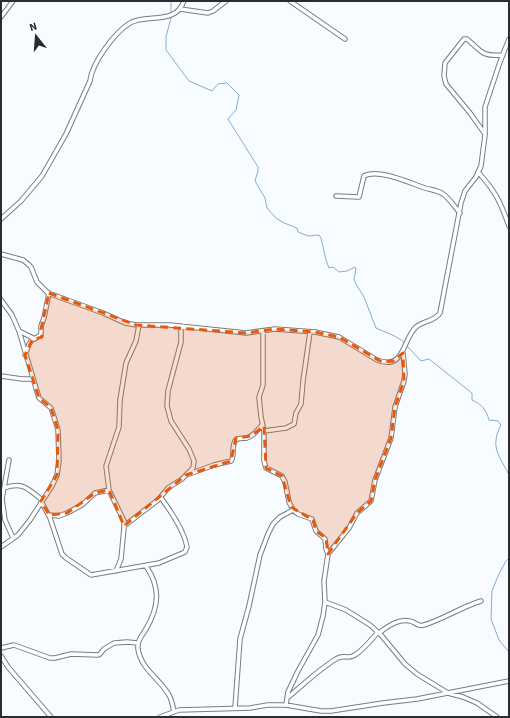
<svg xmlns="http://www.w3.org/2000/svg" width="510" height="718" font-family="'Source Sans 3',sans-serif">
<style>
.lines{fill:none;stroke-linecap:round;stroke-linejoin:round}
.stream{stroke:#83aed3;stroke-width:1}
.minor-casing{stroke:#797c80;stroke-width:5.5}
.minor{stroke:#fff;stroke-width:3.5}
.marked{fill:#e8590c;fill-opacity:0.2;stroke:#e8590c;stroke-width:3;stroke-dasharray:8 5;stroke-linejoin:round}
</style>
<rect width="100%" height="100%" fill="#f8fbff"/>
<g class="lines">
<path class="stream" d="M171,1V18L166,37V50L189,81L212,91L218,84L227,83L239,95L236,110L228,119L258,167V171L255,181L265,198L267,208L276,218L284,223L297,228L298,232L308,236L319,235L321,238L326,260L329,268L333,267L339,272L347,271L355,267L356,269L354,279L356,284L364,297L376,328C386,333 396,335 405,343
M407,346L421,361L429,359L472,393V400C482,404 486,410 489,420L498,421L501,425C499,429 496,435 496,440C494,452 504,464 509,475
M509,558L506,561L498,576L492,591L491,619L499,640L509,652"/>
<g class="minor-casing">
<path id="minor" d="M290,1L345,39
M180,9L208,13L213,11L226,1
M1,17L13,1
M485,134L470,113L446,84L444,76L445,63L464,39H467C481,51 482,57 502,55
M478,172C496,192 500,201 509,226
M336,196L359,197L364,176C378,168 410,183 425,188C431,190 437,190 443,194C449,198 455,207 460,213
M1,219L21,201L42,176L66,134L90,81C92,63 114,33 130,23C147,13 175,26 184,1
M1,254L23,260L28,264L31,267L37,282L48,293L103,313L125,323L136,325H170L246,333L275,329L315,332L339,337L377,360C405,371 402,340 416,327C424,320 434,322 440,313L461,203L465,191L476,177L481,166L485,135V107L500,62L509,39
M1,300L12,315L19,331L39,398L51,408L54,417L58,430L59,461L57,475L52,486L30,520L18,535L1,547
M19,331L35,339
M263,331V385L259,397L261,417L264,431V461L266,468L282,476L285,482L289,502L293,510L298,514L312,519L316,531L325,539L326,549L328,554
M25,355L29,344L32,340L41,335V326L44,318L49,293
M1,376L22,379H33
M264,431L286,428L294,424L296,413L301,404L303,381L310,332
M9,460L2,499L5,520L13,538
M189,474L214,465L231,461C235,455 231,448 235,441C238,437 243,439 247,438C253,436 258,430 262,425
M4,488C23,481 28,489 42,500
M41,501L50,518L62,554L66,558L91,575L159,563L185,552L187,547C184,531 170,510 161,498
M49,515L59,516L67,513L82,505L95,493L109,490
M124,526L158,500L168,488L182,479L193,468L194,461L189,449L171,421L167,406L168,391L181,342V326
M146,566C161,588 159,607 146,629C142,636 137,640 138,649C141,670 162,680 170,697C172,701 173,707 174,712
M116,571L121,559L124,528V521L109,490L106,466L119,427L120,400L126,363L136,341L139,325
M325,602L346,610L370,625L381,635L405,664L417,674L448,693L463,697L477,703L497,717
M379,633C388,626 400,617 413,622C417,624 419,627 424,625C444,619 461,607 481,601
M1,648L14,645L50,658H55L71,654L98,655L100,654L104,649L114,643L127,642L138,643
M1,656L8,667L51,717
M287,698C303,685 318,670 336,659C342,654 347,659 353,656C363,651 371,640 378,632
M286,705L288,692L298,671L318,635L323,616L325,602L324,581L328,554L349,528L357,513L371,501L375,480L391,438L395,407L404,381L405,374L403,353
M235,708L240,639L249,606L260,555L268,534L273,524L280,517L293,510
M160,717L179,710L250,708L268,705H286L321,711H331L383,703L417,699L509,681"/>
</g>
<use href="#minor" class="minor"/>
</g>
<path class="marked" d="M49,293L136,325L246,333L275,329L315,332L339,337L382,362L393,361L403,353L404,381L395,407L391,438L375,480L371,501L357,513L328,554L326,538L316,531L313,520L291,507L282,476L266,468L264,426L251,436L236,438L231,461L186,475L124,526L109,490L95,493L67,513L49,515L41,501L57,475L58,430L51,408L39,398L25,355L32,340L42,337L41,329Z"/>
<rect width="510" height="718" fill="none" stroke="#2b2c2d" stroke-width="4"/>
<g transform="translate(36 36) rotate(343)" stroke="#ffffff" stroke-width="3" paint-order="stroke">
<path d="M0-3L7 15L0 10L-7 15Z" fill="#2b2c2d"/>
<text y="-6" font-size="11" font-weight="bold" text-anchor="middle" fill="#2b2c2d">N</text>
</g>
</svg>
